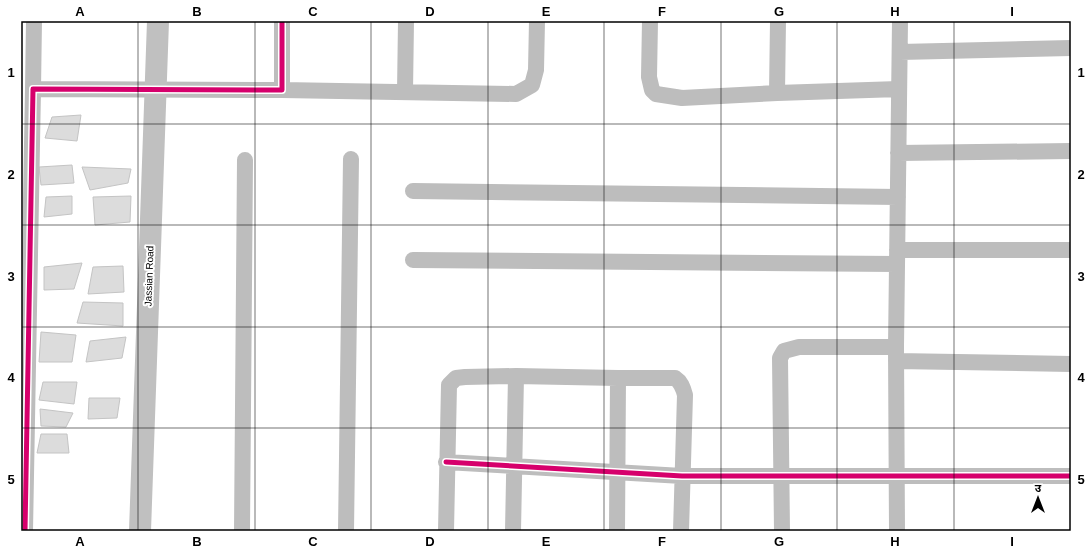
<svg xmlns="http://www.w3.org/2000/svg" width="1092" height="552" font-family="Arial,'Noto Sans Devanagari',sans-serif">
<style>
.building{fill:#dcdcdc;stroke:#c4c4c4}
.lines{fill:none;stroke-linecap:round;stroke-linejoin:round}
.street{stroke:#bdbdbd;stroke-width:16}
.secondary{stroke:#c0c0c0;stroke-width:22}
.cycleway-casing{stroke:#fff;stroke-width:8}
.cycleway{stroke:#d6006c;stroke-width:5}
.grid{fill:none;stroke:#000;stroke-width:1;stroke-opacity:0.55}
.labels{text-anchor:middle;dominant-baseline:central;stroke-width:4;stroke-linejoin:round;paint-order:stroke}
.street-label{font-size:10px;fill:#000;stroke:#fff}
.neatline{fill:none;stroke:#000;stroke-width:1.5}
.grid-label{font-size:13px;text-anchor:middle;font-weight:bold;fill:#000}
</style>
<rect width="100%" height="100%" fill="#fff"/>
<path class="building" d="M81,115L77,141L45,138L52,117Z
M72,165L74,183L41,185L39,167Z
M82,167L131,169L128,183L90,190Z
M72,196V214L44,217L46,197Z
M131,196L130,222L95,225L93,197Z
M82,263L74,289L44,290V267Z
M123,266L124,292L88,294L93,267Z
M83,302L123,303V326L77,323Z
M41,332L76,335L72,362H39Z
M126,337L122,358L86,362L90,341Z
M43,382H77L74,404L39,400Z
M89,398H120L117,418L88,419Z
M40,409L73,413L66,427L41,426Z
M41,434H67L69,453H37Z"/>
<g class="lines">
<path class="street" d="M650,21L649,77L652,90L656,94L682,98L777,93L899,89
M900,52L1071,48
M33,89L34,21
M282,90L516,94L532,85L536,70L537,21
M405,92L406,21
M777,93L778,21
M898,153L1071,151
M413,191L898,197
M897,250H1071
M413,260L897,264
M896,347L900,21
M896,361L1071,364
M618,378H675C681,382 683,387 685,395L681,531
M446,462L682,476H1071
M25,531L33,89L282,90V21
M242,531L245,160
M346,531L351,159
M446,531L449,385L456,378L465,377L516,376L618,378L617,531
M513,531L516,376
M782,531L780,358L784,351L799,347H896L897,531"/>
<path class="secondary" d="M140,531L158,21"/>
<g class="cycleway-casing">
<path id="cycleway" d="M446,462L682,476H1071
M25,531L33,89L282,90V21"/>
</g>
<use href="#cycleway" class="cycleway"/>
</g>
<path class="grid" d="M138,21V531M255,21V531M371,21V531M488,21V531M604,21V531M721,21V531M837,21V531M954,21V531M21,124H1071M21,225H1071M21,327H1071M21,428H1071"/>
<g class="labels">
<g class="street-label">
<text transform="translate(149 276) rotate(-88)">Jassian Road</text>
</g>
</g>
<rect width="1092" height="552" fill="none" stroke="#ffffff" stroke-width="44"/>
<g transform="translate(1038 498)" stroke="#ffffff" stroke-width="3" paint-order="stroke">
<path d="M0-3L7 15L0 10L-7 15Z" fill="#000000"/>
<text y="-6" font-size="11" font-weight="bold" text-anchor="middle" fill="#000000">उ</text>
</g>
<rect x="22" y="22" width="1048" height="508" class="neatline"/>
<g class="grid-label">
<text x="80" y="16">A</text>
<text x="197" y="16">B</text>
<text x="313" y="16">C</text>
<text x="430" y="16">D</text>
<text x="546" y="16">E</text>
<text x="662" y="16">F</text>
<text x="779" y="16">G</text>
<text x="895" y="16">H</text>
<text x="1012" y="16">I</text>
<text x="11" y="77">1</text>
<text x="1081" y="77">1</text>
<text x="11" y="179">2</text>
<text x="1081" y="179">2</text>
<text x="11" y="281">3</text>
<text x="1081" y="281">3</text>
<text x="11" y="382">4</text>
<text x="1081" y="382">4</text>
<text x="11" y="484">5</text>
<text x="1081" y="484">5</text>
<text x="80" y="546">A</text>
<text x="197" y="546">B</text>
<text x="313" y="546">C</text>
<text x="430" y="546">D</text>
<text x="546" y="546">E</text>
<text x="662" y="546">F</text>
<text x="779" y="546">G</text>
<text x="895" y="546">H</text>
<text x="1012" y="546">I</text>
</g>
</svg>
